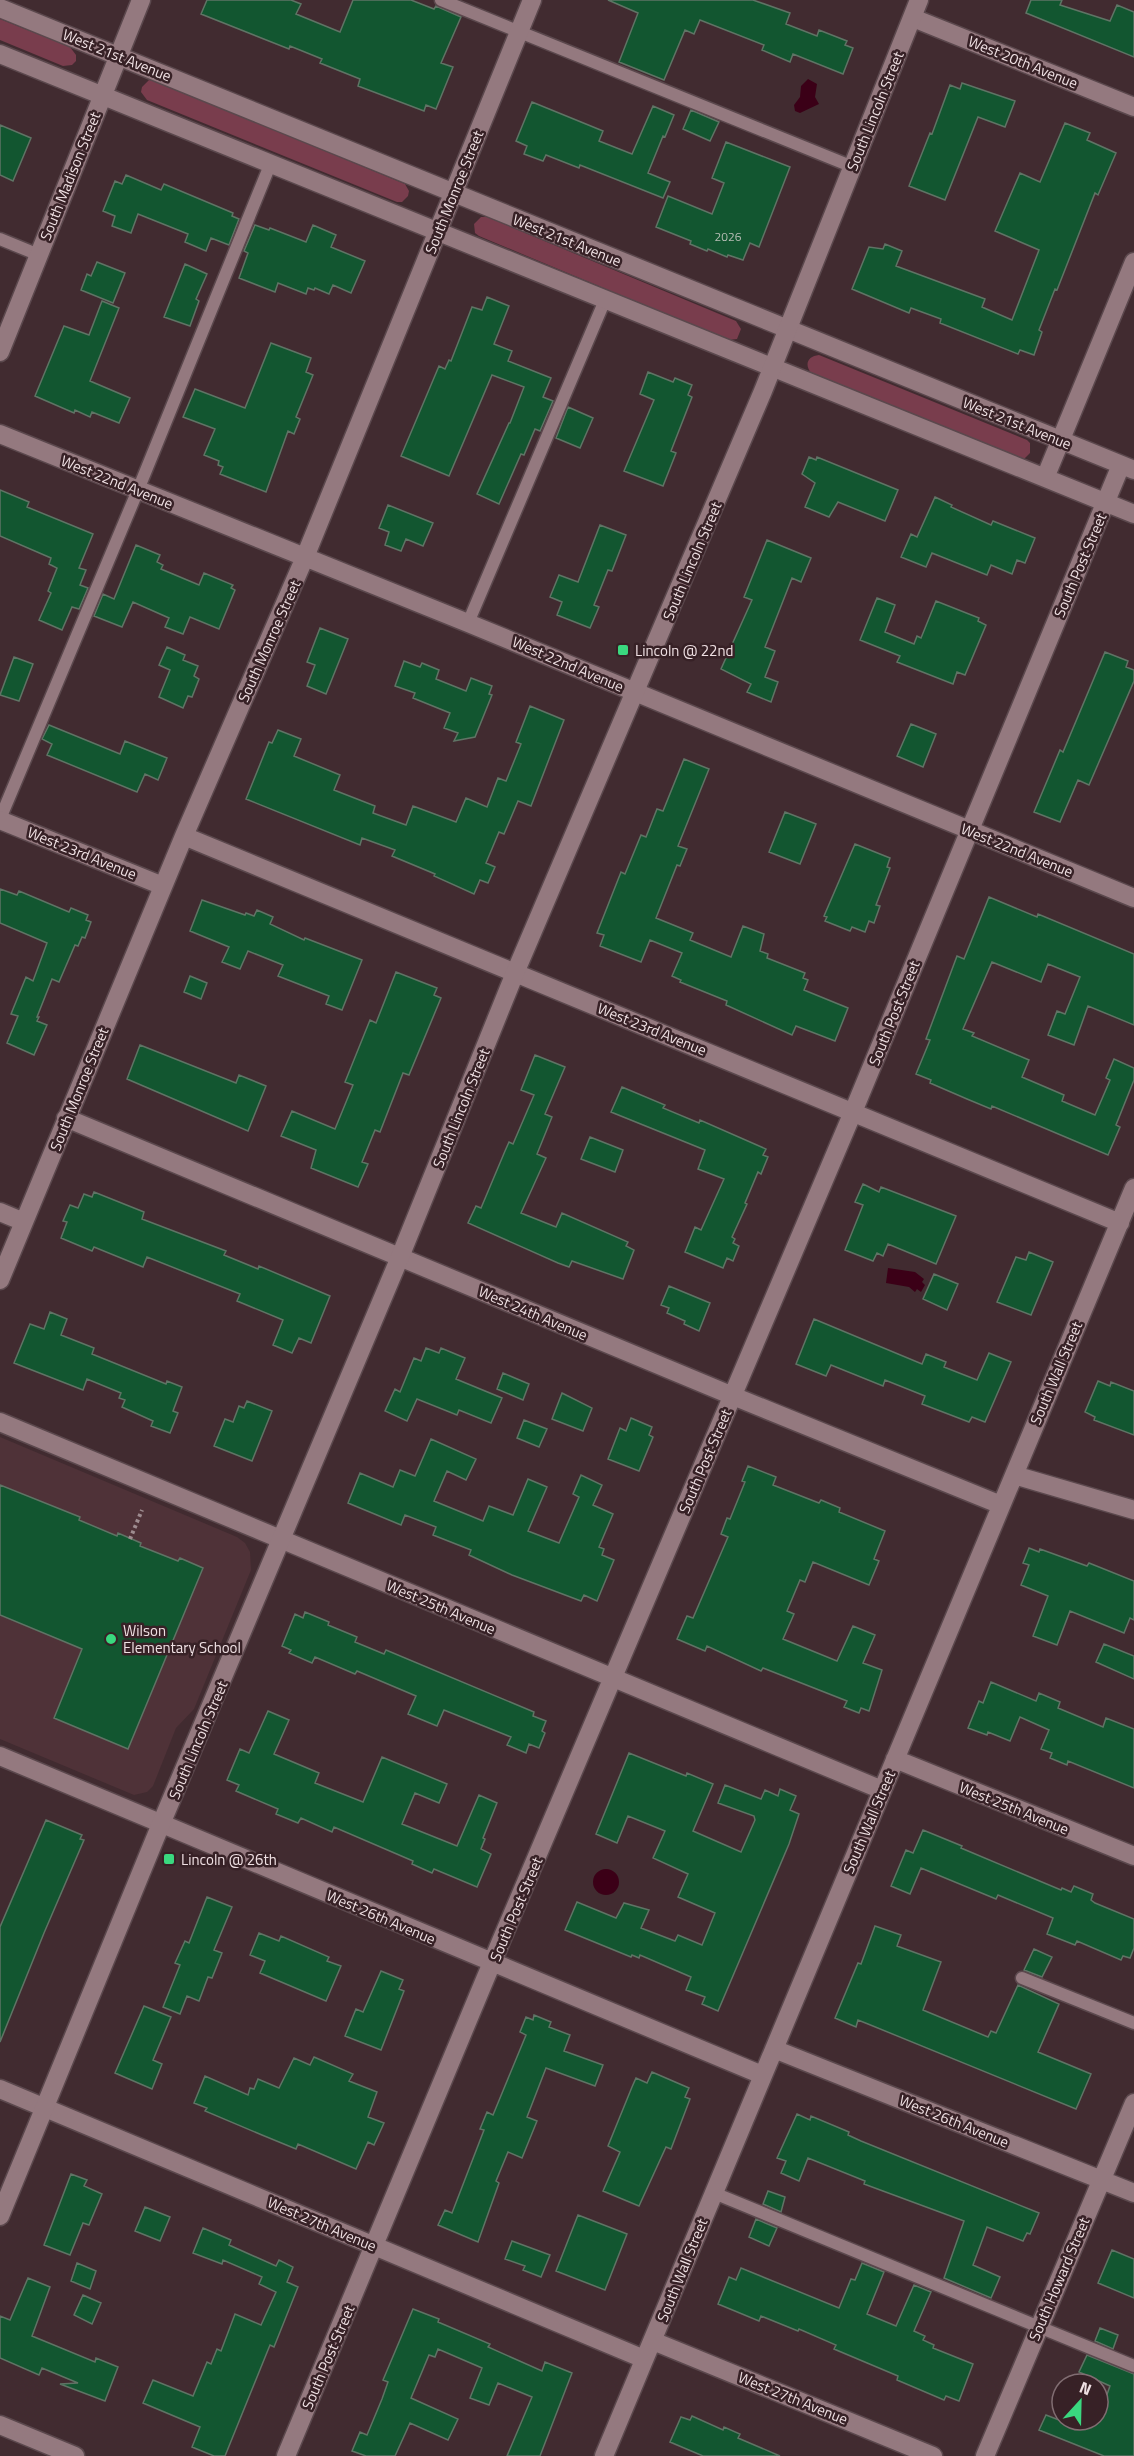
<svg xmlns="http://www.w3.org/2000/svg" width="1134" height="2456" font-family="'Titillium Web',sans-serif">
<style>
.built{fill:#4f3238}
.green{fill:#793d4d}
.water{fill:#3b0017}
.building{fill:#125630;stroke:#5f7465;stroke-width:1.5}
.lines{fill:none;stroke-linecap:round;stroke-linejoin:round}
.lane-casing{stroke:#5b484d;stroke-width:15}
.street-casing{stroke:#5b484d;stroke-width:21}
.secondary-casing{stroke:#5b484d;stroke-width:21}
.path{stroke:#9e8c90;stroke-width:4;stroke-dasharray:3 3;stroke-linecap:butt}
.lane{stroke:#94797f;stroke-width:12}
.street{stroke:#94797f;stroke-width:18}
.secondary{stroke:#94797f;stroke-width:18}
.poi-dot{fill:#3ad87f;stroke:#372126;stroke-width:2}
.labels{text-anchor:middle;dominant-baseline:central;stroke-width:5;stroke-linejoin:round;paint-order:stroke}
.number-label{font-size:12px;fill:#b8beb6}
.street-label{font-size:15px;fill:#efe0e3;stroke:#372126}
.poi-label{font-size:15px;fill:#efe0e3;stroke:#372126;text-anchor:start}
</style>
<rect width="100%" height="100%" fill="#412b30"/>
<path class="built" d="M0,1437L237,1537L245,1543L250,1552L251,1570L194,1709L176,1728L153,1786L147,1792L134,1795L0,1739Z"/>
<path class="green" d="M0,19L70,47L76,55V61L72,65L63,66L0,40Z
M149,80L155,81L405,184L409,191L408,196L402,202H397L147,100L141,92L142,87Z
M481,217H487L736,321L741,329L737,339L728,340L479,236L475,233L474,224Z
M819,355L1027,440L1030,443V453L1024,459H1019L811,373C804,364 808,356 819,355Z"/>
<path class="water" d="M808,79L817,84L815,97L819,104L800,113L795,111L794,105L800,97L801,86Z
M888,1268L915,1272L924,1279L922,1282L925,1285L921,1292L917,1289L915,1292L909,1287L886,1283Z
M593 1882a13 13 0 1 1 26 0a13 13 0 1 1-26 0Z"/>
<path class="building" d="M207,0H291L301,4L296,14L340,32L353,0H411L434,9L436,6L461,17L441,63L453,67L436,109L426,105L424,111L358,86L360,79L320,63L322,59L290,46L289,49L201,14Z
M608,0H753L790,13L786,24L817,36L819,30L847,41L845,45L853,48L843,74L793,54L790,62L762,50L764,45L700,20L694,34L685,30L664,80L619,62L638,13Z
M1031,0H1062L1060,5L1110,21L1117,5L1134,12V57L1026,13Z
M962,83L1015,101L1005,127L978,117L945,200L909,186L930,133L932,134L950,85L960,89Z
M532,102L603,131L599,141L632,154L653,106L674,115L665,137L663,136L648,173L670,182L663,198L580,165L579,168L546,155L543,161L524,154L527,146L516,141Z
M691,110L719,122L710,141L683,129Z
M1065,123L1090,133L1087,140L1116,153L1098,195L1095,193L1057,290L1055,289L1039,330L1042,332L1034,355L1020,350L1018,354L940,323L941,319L911,308L909,313L852,289L869,247L883,249L885,244L902,251L896,266L985,299L982,307L1012,320L1039,250L995,231L1020,173L1040,182Z
M0,125L31,138L13,181L0,175Z
M726,142L790,167L759,247L750,243L743,260L728,255L727,257L708,249L707,251L690,244L691,241L656,227L668,196L712,214L724,183L712,178Z
M126,175L161,190L164,184L233,213L232,216L239,219L229,245L211,238L206,251L185,242L188,234L138,214L131,233L112,226L115,216L103,211L115,181L122,184Z
M255,225L269,230L270,228L306,242L313,225L336,235L331,247L365,261L351,293L333,285L329,294L315,288L314,290L308,288L306,294L278,283L275,292L239,278L248,253L244,251Z
M97,262L125,273L113,303L81,290L87,274L91,276Z
M185,264L207,274L196,299L199,301L190,326L164,317Z
M487,297L509,306L494,344L512,351L508,361L551,378L543,397L553,401L540,431L535,429L524,455L521,454L499,504L477,494L509,423H510L524,387L492,375L449,476L401,456L439,366L445,369L449,360L451,361L472,307L482,310Z
M102,301L119,308L90,381L130,398L119,423L92,412L90,417L75,410L74,413L35,396L64,326L89,335Z
M271,343L311,358L306,372L313,375L296,417L300,419L294,434L288,431L266,492L220,474L223,467L218,465L219,461L204,455L215,429L183,417L195,389L245,408Z
M648,372L673,382L675,378L692,385L688,395L692,397L671,451L676,453L663,486L624,471L654,400L640,394Z
M568,407L593,418L580,448L556,438Z
M809,457L816,460L817,457L898,490L885,521L838,502L829,517L805,507L815,483L802,474Z
M0,490L29,502L27,507L93,534L79,568L86,570L80,585L88,588L79,609L72,607L62,630L39,620L51,593L48,591L57,568L49,564L51,558L0,536Z
M935,497L952,505L951,507L991,525L993,521L1035,538L1025,563L1017,560L1012,574L991,565L987,575L932,553L926,567L901,557L911,534L917,537Z
M388,505L433,523L423,546L406,539L401,551L385,545L389,532L379,528Z
M600,525L626,535L612,571L608,570L594,605L599,607L590,628L557,615L562,602L550,597L559,575L578,582Z
M767,540L811,558L801,582L792,578L765,647L775,651L765,677L778,682L771,702L747,692L751,684L721,669L752,600L744,597Z
M136,545L160,555L157,562L163,565L161,569L199,585L204,573L233,585L231,588L235,590L219,629L190,617L183,634L165,627L169,618L133,602L122,627L94,616L103,594L114,599Z
M877,598L895,605L885,632L914,644L917,636L921,638L936,601L979,618L978,621L986,625L965,675L957,672L953,684L897,662L900,656L860,640Z
M320,628L348,639L326,694L307,686L315,665L307,662Z
M167,647L185,655L183,660L198,666L194,676L199,679L192,697L188,696L183,708L159,697L170,670L159,665Z
M1105,652L1128,661L1126,667L1134,670V681L1089,785L1078,780L1060,822L1034,812L1060,750L1063,752Z
M14,657L33,664L19,701L0,695Z
M404,661L420,667L422,663L439,670L436,679L466,691L471,678L492,686L489,694L492,695L475,737L454,741L458,733L444,728L450,713L413,698L415,693L395,686Z
M530,706L564,720L531,806L518,801L504,834L499,832L486,863L495,867L488,883L480,880L474,894L434,876L435,874L392,856L395,850L362,838L360,845L246,799L269,742L272,743L278,730L301,739L294,756L340,775L334,790L375,806L373,813L406,825L413,806L456,822L466,798L487,807L498,778L506,781L521,744L516,742Z
M911,724L936,734L923,767L897,756Z
M49,725L120,754L125,741L167,758L158,780L145,774L137,792L47,755L52,744L42,739Z
M684,759L709,769L678,846L687,849L680,866L677,865L656,918L693,933L690,940L731,957L743,926L764,934L760,951L768,954L767,958L805,973L803,978L808,980L804,990L848,1008L835,1041L796,1026L792,1035L726,1005L727,1001L680,982L681,980L672,976L682,953L650,940L641,962L600,946L604,935L597,933L621,872L625,874L641,835L646,837L657,809L663,811Z
M785,812L816,824L800,864L769,852Z
M855,844L890,858L887,867L890,868L876,905L880,906L874,923L869,921L865,932L852,927L850,931L825,921L827,917L824,916Z
M0,889L17,895L19,891L69,912L71,908L88,915L86,920L91,922L85,938L82,937L78,946L75,945L59,982L52,979L37,1017H39L37,1021L47,1025L34,1055L7,1043L18,1016L11,1014L26,977L33,981L47,943L0,923Z
M989,897L1037,917L1038,914L1134,954V1025L1088,1006L1074,1045L1048,1035L1057,1011L1065,1014L1080,977L1048,964L1041,982L992,962L963,1029L974,1033L972,1036L1029,1060L1022,1077L1064,1095L1062,1101L1095,1115L1110,1080L1106,1078L1114,1059L1134,1068V1080L1116,1125L1120,1127L1108,1155L992,1106L991,1109L967,1099L930,1083L931,1080L916,1074L930,1040L926,1039L957,956L964,959Z
M202,900L245,915L246,913L254,916L257,910L273,917L270,924L304,940L305,938L362,960L342,1010L326,1004L329,996L278,976L283,965L248,951L240,969L222,962L229,947L190,931Z
M396,972L437,988L434,995L441,998L409,1075L403,1073L380,1132L375,1130L362,1162L368,1164L358,1187L311,1168L316,1150L281,1136L292,1111L335,1129L353,1085L345,1082L370,1020L376,1023Z
M190,976L207,983L201,999L184,992Z
M140,1045L236,1083L239,1075L266,1086L248,1131L127,1079Z
M535,1055L565,1067L545,1114L552,1117L537,1154L546,1158L521,1213L556,1227L562,1213L628,1242L626,1246L634,1250L623,1279L572,1261L569,1267L558,1263L468,1223L476,1206L481,1208L505,1151L509,1142L513,1144L534,1095L521,1090Z
M622,1087L665,1105L663,1108L699,1123L700,1120L766,1149L763,1155L768,1157L761,1174L758,1172L745,1203L747,1204L732,1237L735,1239L733,1243L739,1246L733,1261L727,1258L723,1268L685,1252L695,1227L701,1230L724,1179L698,1169L705,1150L611,1112Z
M590,1137L623,1150L615,1172L581,1159Z
M863,1184L879,1192L881,1187L956,1216L936,1264L888,1244L883,1256L877,1253L873,1261L845,1250L863,1205L855,1202Z
M94,1192L144,1212L142,1219L226,1251L224,1255L258,1269L259,1266L330,1296L311,1343L299,1338L292,1353L273,1345L283,1320L237,1301L240,1294L147,1257L143,1267L94,1247L92,1251L61,1238L67,1222L63,1221L70,1205L78,1208L84,1194L92,1197Z
M1029,1252L1053,1262L1031,1315L997,1302L1016,1257L1026,1260Z
M934,1274L958,1284L947,1310L923,1299Z
M669,1286L710,1303L699,1331L684,1324L685,1321L667,1313L669,1308L661,1305Z
M50,1312L67,1319L61,1335L94,1348L92,1354L166,1384L167,1381L182,1387L173,1411L178,1413L170,1433L151,1426L153,1421L122,1407L125,1400L119,1398L121,1393L87,1379L83,1390L14,1363L30,1324L44,1329Z
M814,1319L922,1364L926,1354L946,1362L944,1367L977,1380L989,1353L1011,1362L985,1422L972,1417L969,1422L922,1404L925,1396L885,1380L883,1386L831,1365L826,1376L796,1364Z
M426,1348L439,1353L441,1348L465,1358L456,1379L502,1398L491,1423L459,1410L457,1415L417,1399L407,1421L385,1411L395,1389L400,1392L414,1358L421,1361Z
M503,1373L529,1384L523,1400L497,1389Z
M1098,1381L1110,1386L1111,1382L1134,1391V1435L1094,1420L1095,1417L1085,1412Z
M562,1393L592,1408L583,1431L552,1419Z
M247,1401L272,1411L252,1461L214,1446L225,1419L233,1422L239,1406L244,1408Z
M631,1418L652,1427L649,1435L653,1437L639,1471L608,1459L620,1428L626,1431Z
M524,1420L547,1429L539,1447L517,1438Z
M431,1439L476,1459L466,1480L447,1471L434,1501L483,1521L489,1506L513,1515L528,1479L547,1487L528,1531L559,1543L579,1497L573,1494L581,1475L602,1485L593,1505L613,1514L599,1547L604,1549L602,1555L614,1560L597,1601L584,1595L581,1601L512,1575L469,1555L471,1550L433,1535L436,1527L405,1515L401,1525L348,1503L360,1473L393,1487L400,1470L415,1476Z
M748,1466L776,1477L773,1485L819,1503L821,1500L840,1508L839,1512L885,1531L874,1559L879,1561L869,1585L813,1562L805,1582L800,1580L787,1611L794,1614L783,1639L837,1661L853,1626L875,1635L863,1663L882,1670L869,1711L861,1708L859,1713L844,1707L847,1701L763,1668L761,1671L707,1646L705,1651L677,1639L687,1616L693,1618L728,1537L721,1534L727,1518L730,1519L745,1482L742,1481Z
M0,1485L80,1517L79,1520L117,1536L118,1533L141,1543L140,1546L178,1561L180,1558L203,1568L128,1749L54,1718L82,1649L0,1615Z
M1029,1548L1039,1552L1040,1549L1087,1566L1089,1563L1134,1581V1620L1130,1618L1124,1633L1070,1611L1057,1645L1033,1636L1048,1596L1021,1585L1029,1565L1023,1563Z
M305,1612L329,1622L328,1625L357,1637L355,1642L384,1654L386,1650L534,1712L533,1716L546,1721L542,1731L545,1733L539,1748L529,1744L526,1753L507,1745L511,1737L444,1710L437,1726L408,1714L416,1696L357,1671L355,1674L315,1657L312,1663L289,1653L291,1650L282,1646L295,1614L303,1618Z
M1104,1644L1134,1656V1679L1096,1662Z
M991,1682L1036,1701L1039,1693L1060,1702L1058,1708L1103,1727L1106,1718L1134,1729V1788L1068,1761L1067,1765L1050,1758L1052,1753L1041,1749L1049,1730L1020,1717L1010,1741L988,1732L987,1735L968,1728L979,1701L983,1703Z
M268,1711L289,1720L274,1754L319,1773L315,1783L363,1802L382,1757L447,1784L439,1803L415,1793L402,1824L457,1846L479,1795L497,1803L483,1838L485,1839L481,1849L491,1854L477,1887L434,1869L432,1873L412,1864L413,1861L334,1827L332,1832L301,1818L298,1823L276,1814L278,1809L236,1791L239,1785L227,1780L240,1749L249,1753Z
M629,1753L686,1776L687,1773L713,1784L693,1831L741,1852L755,1820L754,1816L718,1803L725,1785L761,1799L765,1790L778,1796L780,1789L796,1796L790,1810L799,1814L789,1844L718,2011L702,2004L705,1997L686,1990L691,1977L640,1955L639,1958L632,1955L631,1957L565,1930L577,1902L616,1918L624,1903L649,1910L641,1928L675,1941L678,1935L702,1945L715,1913L678,1897L688,1874L653,1858L665,1831L628,1816L617,1843L596,1834Z
M46,1820L82,1835L80,1839L84,1840L44,1933L0,2042V1927Z
M923,1830L962,1846L961,1848L1061,1890L1062,1888L1071,1892L1074,1886L1093,1894L1091,1900L1095,1903L1134,1919V1948L1130,1958L1123,1956L1121,1960L1077,1941L1075,1945L1047,1934L1053,1918L998,1895L996,1899L921,1868L910,1894L891,1886L906,1850L913,1853Z
M207,1897L232,1907L214,1950L222,1953L212,1978L208,1977L199,2001L187,1996L180,2014L163,2007L180,1965L175,1963L185,1941L189,1943Z
M875,1926L901,1935L897,1946L941,1962L923,2010L988,2037L991,2031L996,2033L1018,1985L1059,2004L1038,2052L1091,2074L1076,2109L868,2024L858,2020L856,2027L835,2018L858,1963L861,1964Z
M259,1933L279,1941L281,1936L329,1957L327,1961L341,1966L326,2001L260,1973L265,1961L250,1955Z
M1034,1949L1052,1957L1042,1977L1024,1970Z
M381,1971L403,1980L399,1989L404,1991L381,2050L345,2036L356,2009L363,2012Z
M144,2006L171,2017L153,2060L162,2064L152,2089L115,2073Z
M534,2015L551,2022L549,2027L570,2035L564,2051L603,2065L595,2086L546,2068L527,2117L537,2121L522,2158L508,2152L496,2181L499,2183L478,2242L438,2225L445,2210L452,2213L484,2130L480,2129L487,2112L493,2115L526,2035L520,2032L526,2017L533,2020Z
M314,2057L353,2074L349,2081L377,2092L368,2117L384,2123L374,2145L368,2142L356,2169L298,2144L296,2149L262,2135L205,2111L207,2108L194,2103L205,2076L248,2095L250,2088L254,2089L258,2079L279,2088L294,2058L310,2065Z
M652,2072L689,2088L685,2097L690,2099L671,2149L666,2147L639,2206L603,2191L620,2152L608,2146L632,2087L636,2078L647,2083Z
M797,2114L810,2120L811,2116L849,2132L848,2135L861,2141L1039,2213L1030,2234L1027,2233L1023,2241L987,2227L973,2265L1000,2277L991,2298L944,2278L964,2221L864,2184L865,2181L808,2158L799,2181L781,2173L786,2161L777,2158Z
M71,2174L87,2180L84,2186L102,2194L89,2225L83,2223L70,2255L44,2245Z
M768,2191L785,2197L781,2212L763,2204Z
M145,2207L170,2217L160,2241L135,2231Z
M578,2215L627,2234L605,2290L556,2271Z
M756,2219L777,2228L769,2246L749,2237Z
M203,2228L231,2240L229,2245L276,2266L279,2260L293,2267L287,2282L298,2287L274,2347L270,2345L225,2456H214L192,2447L200,2427L143,2403L153,2380L193,2396L207,2362L211,2364L217,2349L221,2351L235,2314L261,2325L276,2292L259,2284L262,2277L223,2260L222,2264L193,2253Z
M512,2241L550,2255L541,2277L523,2270L525,2266L505,2259Z
M1112,2250L1134,2259V2298L1098,2283Z
M77,2263L96,2271L90,2289L71,2281Z
M862,2263L884,2272L867,2314L896,2326L914,2285L931,2292L914,2331L925,2336L923,2340L934,2345L933,2348L973,2364L959,2401L946,2396L944,2400L897,2380L898,2376L834,2349L836,2345L799,2329L798,2331L761,2316L759,2321L718,2304L729,2277L736,2280L741,2268L839,2308L851,2279L855,2280Z
M28,2278L50,2287L32,2336L95,2362L96,2358L118,2367L105,2401L60,2384L78,2383L42,2368L39,2375L0,2358V2316L10,2320Z
M83,2295L101,2303L92,2324L74,2315Z
M413,2309L439,2319L438,2322L490,2344L488,2347L542,2371L545,2362L572,2373L540,2456H507L532,2397L498,2383L489,2405L470,2398L482,2368L438,2349L435,2357L429,2355L411,2398L458,2419L448,2440L410,2423L395,2456H366L352,2451L360,2432L367,2435L382,2399L388,2382L383,2380Z
M1100,2328L1118,2335L1113,2349L1095,2341Z
M1087,2355L1134,2374V2456H1104L1039,2430L1046,2415L1059,2420H1098L1110,2386L1079,2372Z
M692,2416L723,2430L724,2427L740,2434L738,2438L780,2456H703L670,2442L681,2417L690,2420Z"/>
<g class="lines">
<g class="lane-casing">
<path id="lane" d="M441,0L853,167
M0,239L39,255
M468,623L605,300
M0,819L138,490L270,165
M1022,1978L1134,2023
M714,2193L1134,2366"/>
</g>
<g class="street-casing">
<path id="street" d="M0,8L1134,470
M913,18L1134,107
M0,54L1134,514
M0,352L141,0
M0,434L468,623L1134,898
M1045,478L1134,262
M0,820L163,886
M184,836L1120,1223
M66,1118L733,1396L1001,1505
M0,1212L24,1222
M0,1280L184,836L305,557L532,0
M0,1422L882,1790
M1014,1475L1134,1510
M0,1756L762,2075
M895,1759L1134,1856
M774,2049L1134,2193
M0,2089L644,2359
M653,2341L933,2456
M0,2425L75,2456
M286,2456L501,1941L853,1112L1121,465
M604,2456L1134,1188
M985,2456L1134,2103"/>
</g>
<g class="secondary-casing">
<path id="secondary" d="M0,2216L161,1824L400,1257L515,973L763,391L919,0"/>
</g>
<path class="path" d="M130,1539L142,1510"/>
<use href="#lane" class="lane"/>
<use href="#street" class="street"/>
<use href="#secondary" class="secondary"/>
</g>
<g class="poi-dot">
<rect x="617" y="644" width="12" height="12" rx="3"/>
<circle cx="111" cy="1639" r="6"/>
<rect x="163" y="1853" width="12" height="12" rx="3"/>
</g>
<g class="labels">
<g class="number-label">
<text x="728" y="236">2026</text>
</g>
<g class="street-label">
<text transform="translate(117 55) rotate(22)">West 21st Avenue</text>
<text transform="translate(1023 62) rotate(22)">West 20th Avenue</text>
<text transform="translate(875 111) rotate(-68)">South Lincoln Street</text>
<text transform="translate(70 176) rotate(-68)">South Madison Street</text>
<text transform="translate(454 192) rotate(-68)">South Monroe Street</text>
<text transform="translate(567 240) rotate(22)">West 21st Avenue</text>
<text transform="translate(1017 423) rotate(22)">West 21st Avenue</text>
<text transform="translate(117 482) rotate(22)">West 22nd Avenue</text>
<text transform="translate(692 561) rotate(-67)">South Lincoln Street</text>
<text transform="translate(1080 565) rotate(-67)">South Post Street</text>
<text transform="translate(269 641) rotate(-66)">South Monroe Street</text>
<text transform="translate(568 664) rotate(23)">West 22nd Avenue</text>
<text transform="translate(1017 850) rotate(22)">West 22nd Avenue</text>
<text transform="translate(82 853) rotate(22)">West 23rd Avenue</text>
<text transform="translate(894 1013) rotate(-68)">South Post Street</text>
<text transform="translate(652 1029) rotate(22)">West 23rd Avenue</text>
<text transform="translate(79 1089) rotate(-68)">South Monroe Street</text>
<text transform="translate(461 1108) rotate(-68)">South Lincoln Street</text>
<text transform="translate(533 1313) rotate(23)">West 24th Avenue</text>
<text transform="translate(1056 1373) rotate(-67)">South Wall Street</text>
<text transform="translate(705 1461) rotate(-67)">South Post Street</text>
<text transform="translate(441 1607) rotate(23)">West 25th Avenue</text>
<text transform="translate(198 1740) rotate(-67)">South Lincoln Street</text>
<text transform="translate(1014 1808) rotate(22)">West 25th Avenue</text>
<text transform="translate(869 1822) rotate(-67)">South Wall Street</text>
<text transform="translate(516 1909) rotate(-67)">South Post Street</text>
<text transform="translate(381 1917) rotate(23)">West 26th Avenue</text>
<text transform="translate(954 2121) rotate(22)">West 26th Avenue</text>
<text transform="translate(322 2224) rotate(23)">West 27th Avenue</text>
<text transform="translate(682 2270) rotate(-68)">South Wall Street</text>
<text transform="translate(1059 2279) rotate(-67)">South Howard Street</text>
<text transform="translate(328 2357) rotate(-67)">South Post Street</text>
<text transform="translate(793 2398) rotate(22)">West 27th Avenue</text>
</g>
<g class="poi-label">
<text x="635" y="650">Lincoln @ 22nd</text>
<text x="123" y="1630">Wilson<tspan x="123" dy="17">Elementary School</tspan></text>
<text x="181" y="1859">Lincoln @ 26th</text>
</g>
</g>
<g transform="translate(1080 2402) rotate(22)"><circle r="28" fill="#372126" stroke="#816d72" stroke-width="1.5"/>
<path d="M0-4.5L10 22L0 15L-10 22Z" fill="#3ad87f"/>
<text y="-9" font-size="16" font-weight="bold" text-anchor="middle" fill="#efe0e3">N</text>
</g>
</svg>
